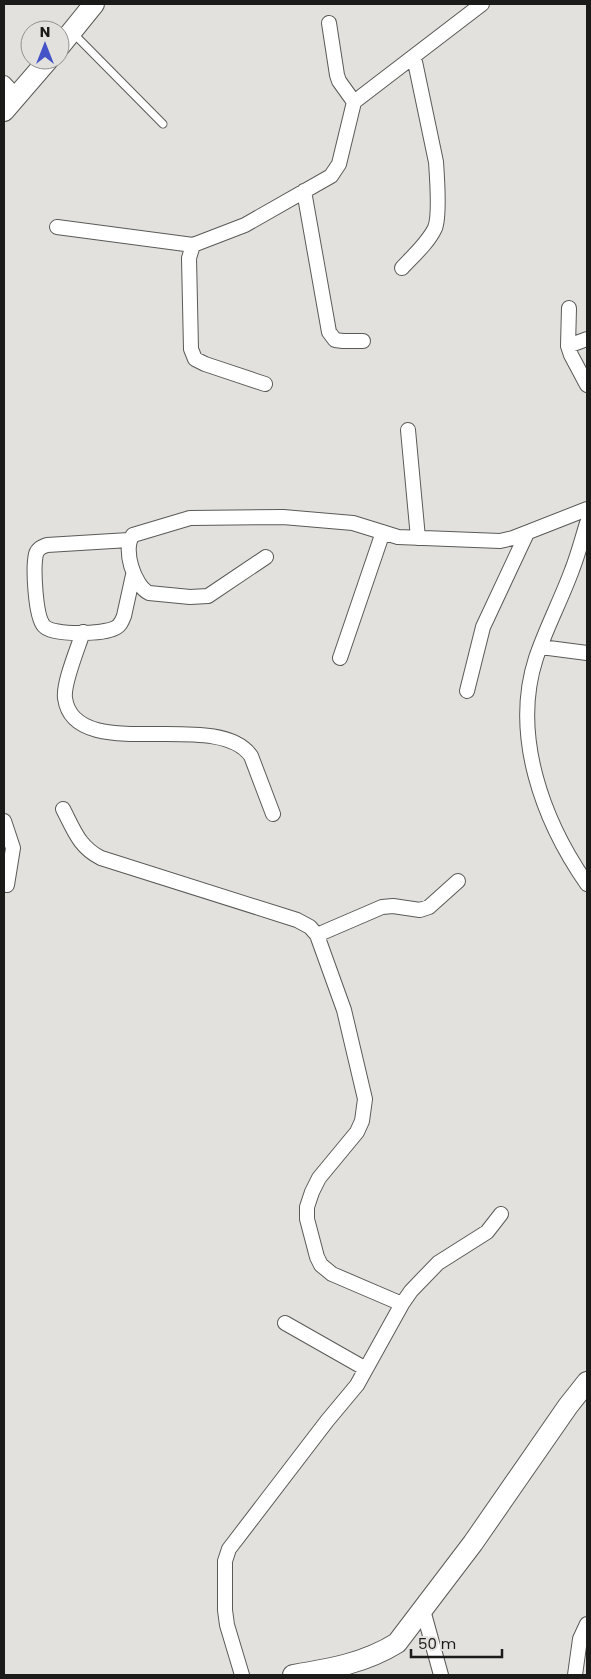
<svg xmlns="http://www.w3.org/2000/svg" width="591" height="1679" font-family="Poppins,sans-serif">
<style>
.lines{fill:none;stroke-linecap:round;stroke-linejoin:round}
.lane-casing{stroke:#5a5a57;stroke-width:9}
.street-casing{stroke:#5a5a57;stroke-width:16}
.secondary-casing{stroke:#5a5a57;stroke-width:22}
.lane{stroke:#fff;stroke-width:7}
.street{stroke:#fff;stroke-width:14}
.secondary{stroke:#fff;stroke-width:20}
</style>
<rect width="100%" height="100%" fill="#e2e1de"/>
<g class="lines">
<g class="lane-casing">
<path id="lane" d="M72,32L163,124"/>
</g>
<g class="street-casing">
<path id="street" d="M329,23L337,75L339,81L354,102
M4,83L16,96
M304,191L329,332L335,340L343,341H363
M57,227L193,245
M402,268C413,256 428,243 435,228C440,216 437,176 436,162L414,57
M569,308L568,346L571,355L587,385
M568,346L587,339
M265,384L205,364L195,359L191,349L189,258L193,245L245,225L331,176L339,164L354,102L482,4
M408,430L418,538
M587,523C582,539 578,555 572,570C561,600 546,628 536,658C511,735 543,821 587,884
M129,540L47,545C42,547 38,548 36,554C33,567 35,616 44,626C53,636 104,634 115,628C120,626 122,621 124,616L133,575
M266,557L208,596L190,597L149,593C134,586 122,548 133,535L190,518L283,517L353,523L398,537L500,541L513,538L587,509
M83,632C78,648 63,683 65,698C74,766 217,707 251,756L273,814
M541,647L587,653
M340,658L383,532
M467,691L483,627L527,533
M63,809C74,830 79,847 101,858L297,920L310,927L317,935L344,1010L365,1099L362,1121L357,1132L319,1178L312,1192L307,1207V1219L317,1257L321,1265L332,1274L402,1304
M4,821L13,848L7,885
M317,935L382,907L393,906L420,910L429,907L458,881
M285,1323L366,1369
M423,1610L441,1675
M242,1675L227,1625L225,1610V1561L229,1549L327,1421L357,1385L402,1304L411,1291L438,1263L487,1232L501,1214
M575,1675L580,1639L587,1624"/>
</g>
<g class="secondary-casing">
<path id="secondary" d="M60,46L94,4
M4,111L48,60
M293,1675C330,1669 365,1663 397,1643L473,1543L568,1406L587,1382"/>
</g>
<use href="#lane" class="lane"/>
<use href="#street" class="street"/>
<use href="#secondary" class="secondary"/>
</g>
<rect width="591" height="1679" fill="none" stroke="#1b1b1a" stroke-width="10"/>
<g transform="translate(45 45)"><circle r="24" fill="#e2e1de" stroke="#929290"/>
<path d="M0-4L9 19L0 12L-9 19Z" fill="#4453c7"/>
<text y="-8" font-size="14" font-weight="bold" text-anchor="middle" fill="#1b1b1a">N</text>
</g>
<path d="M411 1649v8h91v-8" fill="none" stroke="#1b1b1a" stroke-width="2.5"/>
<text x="418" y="1649" font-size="15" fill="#1b1b1a" stroke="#e2e1de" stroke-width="4" paint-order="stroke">50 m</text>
</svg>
